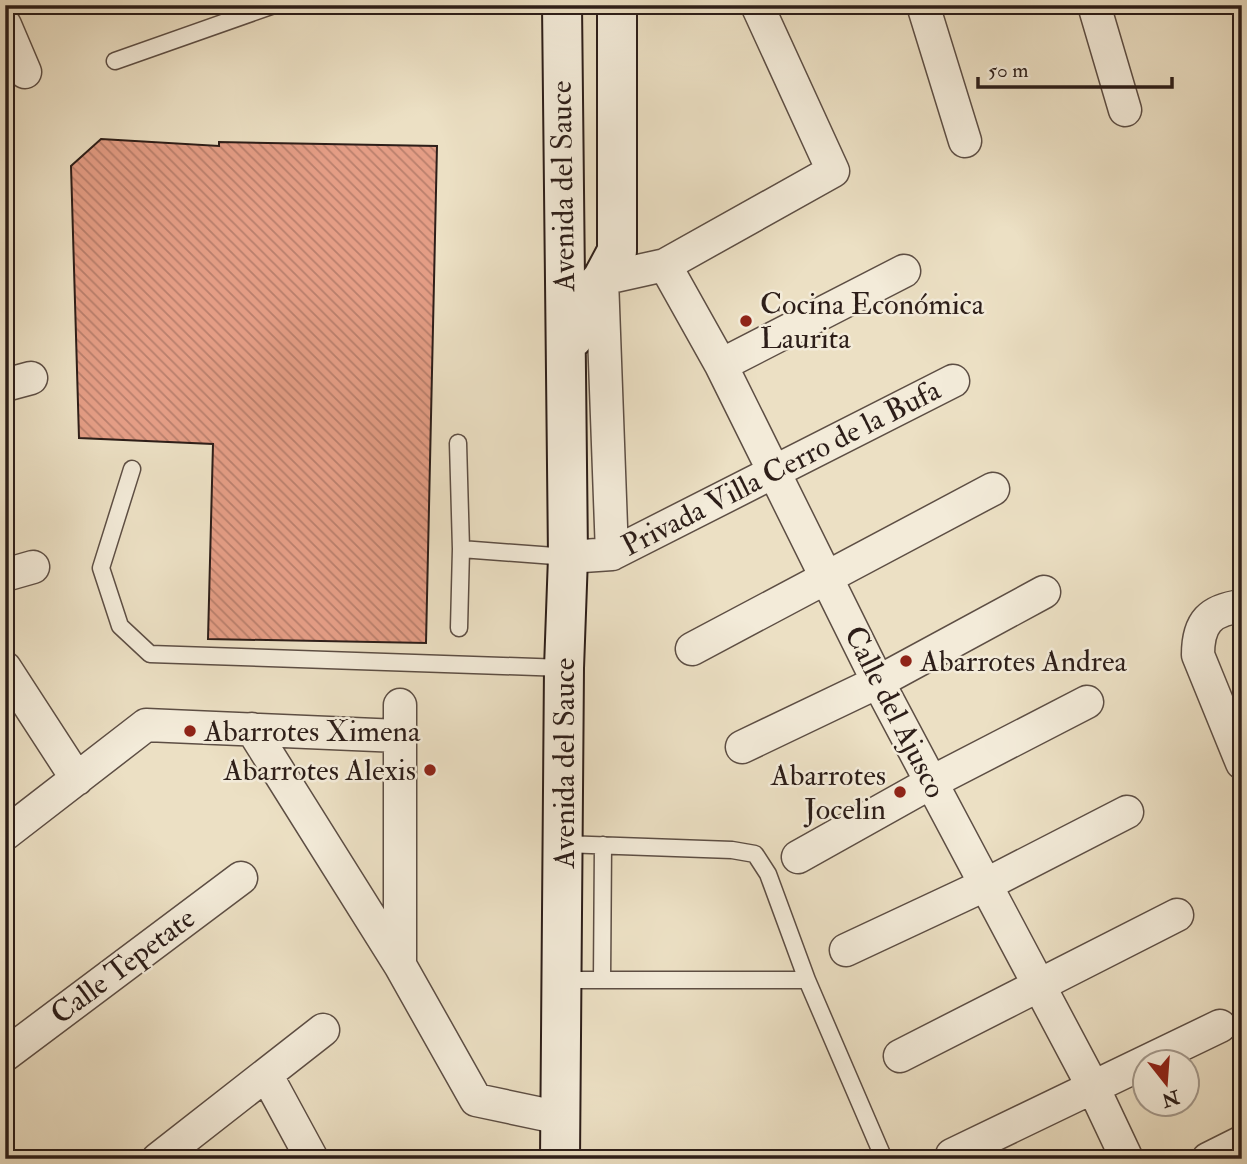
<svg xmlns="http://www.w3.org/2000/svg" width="1247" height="1164" font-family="'IM FELL Double Pica',serif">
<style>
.building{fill:url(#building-back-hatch);stroke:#2d1e19;stroke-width:2}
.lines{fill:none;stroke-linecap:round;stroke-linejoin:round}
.service-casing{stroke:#5d4e44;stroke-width:19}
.minor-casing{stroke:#5d4e44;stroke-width:35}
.secondary-casing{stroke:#2d1e19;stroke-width:42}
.service{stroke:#f3ebd9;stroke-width:16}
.minor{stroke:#f3ebd9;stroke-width:32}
.secondary{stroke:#f3ebd9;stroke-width:38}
.poi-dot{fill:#8f2418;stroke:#f3ebd9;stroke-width:2.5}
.labels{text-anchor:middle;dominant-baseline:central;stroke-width:5;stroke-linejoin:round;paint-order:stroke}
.street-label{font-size:30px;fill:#2d1e19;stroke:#f3ebd9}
.poi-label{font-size:30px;fill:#2d1e19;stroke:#f3ebd9;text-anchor:start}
</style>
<defs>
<pattern id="building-back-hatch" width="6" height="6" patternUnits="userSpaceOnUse" patternTransform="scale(1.75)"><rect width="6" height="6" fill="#e49d85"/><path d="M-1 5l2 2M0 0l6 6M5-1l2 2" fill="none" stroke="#b97f6c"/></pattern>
</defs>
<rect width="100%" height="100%" fill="#ece0c4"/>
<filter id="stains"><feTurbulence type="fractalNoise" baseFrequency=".00286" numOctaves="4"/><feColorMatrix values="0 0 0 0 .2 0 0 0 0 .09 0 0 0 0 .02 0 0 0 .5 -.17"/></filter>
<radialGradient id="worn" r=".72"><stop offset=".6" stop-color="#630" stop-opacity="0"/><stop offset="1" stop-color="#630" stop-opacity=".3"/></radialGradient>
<path class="building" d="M101,139L219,146V142L437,146L426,643L208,639L213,444L79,438L71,166Z"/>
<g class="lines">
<g class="service-casing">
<path id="service" d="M115,61L274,5
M458,443L461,549L459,628
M132,469L101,568L120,626L150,654L564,668
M461,549L568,557
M563,844L732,850L755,854L768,874L807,980L884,1159
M562,980H807
M602,980L603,845"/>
</g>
<g class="minor-casing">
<path id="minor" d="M923,5L965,141
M1094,5L1125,110
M5,25L25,72
M665,265L721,365L878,682L1093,1087L1127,1159
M721,365L904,271
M5,385L31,378
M612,554L602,279L665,265L833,171L757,5
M568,557L612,554L953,381
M5,575L33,567
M1242,606C1210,610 1198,622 1198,655L1242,763
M692,649L993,489
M5,668L77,779
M400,705V965
M252,729L400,965L476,1100L561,1118
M742,747L878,682L1044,592
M5,834L146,725L399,736
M798,857L932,782L1087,702
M846,950L985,885L1127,812
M5,1055L241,878
M900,1056L1177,915
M267,1076L312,1159
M952,1155L1220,1026
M158,1159L323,1030
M1208,1159L1242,1142"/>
</g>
<g class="secondary-casing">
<path id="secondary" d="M573,338L582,301L602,279L617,251V5
M560,1159L564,668L568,557L562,5"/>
</g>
<use href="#service" class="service"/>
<use href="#minor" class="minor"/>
<use href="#secondary" class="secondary"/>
</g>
<g class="poi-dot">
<circle cx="746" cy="321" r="7"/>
<circle cx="906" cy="661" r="7"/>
<circle cx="190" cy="731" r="7"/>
<circle cx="430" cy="770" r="7"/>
<circle cx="900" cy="792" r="7"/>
</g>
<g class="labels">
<g class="street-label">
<text transform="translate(563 186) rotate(-91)">Avenida del Sauce</text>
<text transform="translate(781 468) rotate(-27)">Privada Villa Cerro de la Bufa</text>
<text transform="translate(895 712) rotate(63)">Calle del Ajusco</text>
<text transform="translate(564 763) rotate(-90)">Avenida del Sauce</text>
<text transform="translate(123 966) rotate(-37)">Calle Tepetate</text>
</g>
<g class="poi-label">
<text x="760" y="304">Cocina Económica<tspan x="760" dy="34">Laurita</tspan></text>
<text x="920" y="661">Abarrotes Andrea</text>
<text x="204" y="731">Abarrotes Ximena</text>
<text x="416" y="770" text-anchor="end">Abarrotes Alexis</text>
<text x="886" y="775" text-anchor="end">Abarrotes<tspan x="886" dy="34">Jocelin</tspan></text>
</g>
</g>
<rect width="1247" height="1164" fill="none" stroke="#ece0c4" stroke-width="28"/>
<rect x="7" y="7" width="1233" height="1150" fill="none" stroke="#2d1e19" stroke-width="3.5"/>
<rect x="14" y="14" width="1219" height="1136" fill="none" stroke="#2d1e19" stroke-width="2"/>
<g transform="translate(1166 1083) rotate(163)"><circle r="33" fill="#f3ebd9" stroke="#a4998c" stroke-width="2"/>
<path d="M0-5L12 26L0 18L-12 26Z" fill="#8f2418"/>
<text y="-10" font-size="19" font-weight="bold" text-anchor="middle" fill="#2d1e19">N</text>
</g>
<path d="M978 77v10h194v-10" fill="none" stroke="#2d1e19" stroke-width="3.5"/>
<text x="988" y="77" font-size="21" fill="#2d1e19" stroke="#f3ebd9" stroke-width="5" paint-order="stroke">50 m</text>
<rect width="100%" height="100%" filter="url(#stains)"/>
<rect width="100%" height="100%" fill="url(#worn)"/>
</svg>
